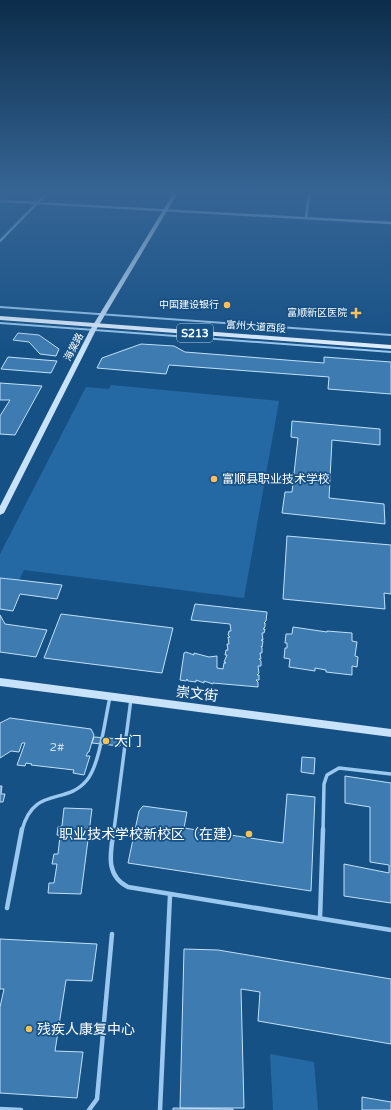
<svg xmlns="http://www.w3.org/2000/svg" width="391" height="1110" font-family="'Varela Round','Noto Sans SC',sans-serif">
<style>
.green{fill:#2569a4}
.building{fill:#3e7bb0;stroke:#c1e0fa}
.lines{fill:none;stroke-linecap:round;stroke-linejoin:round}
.lane-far2{stroke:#9bc8ee;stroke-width:2}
.lane-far1{stroke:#9bc8ee;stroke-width:3.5}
.lane{stroke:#9bc8ee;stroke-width:4.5}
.street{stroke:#9bc8ee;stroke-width:2.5}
.secondary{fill:#c8e2fa;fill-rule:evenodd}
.primary{fill:#e2f0ff;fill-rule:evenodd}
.poi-dot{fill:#ffc058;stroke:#165186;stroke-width:1.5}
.labels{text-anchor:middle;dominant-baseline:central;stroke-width:3.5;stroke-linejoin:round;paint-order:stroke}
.far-poi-label{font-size:10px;fill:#fff;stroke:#165186;text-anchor:end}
.far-street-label{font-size:10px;fill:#fff;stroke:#165186}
.shield{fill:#165186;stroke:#b9cbdb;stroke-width:1}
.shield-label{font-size:11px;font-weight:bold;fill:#fff}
.poi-label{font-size:12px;fill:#fff;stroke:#165186;text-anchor:start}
.near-number-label{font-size:12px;fill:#cfdeeb}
.near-street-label{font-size:14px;fill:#fff;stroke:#165186}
.near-poi-label{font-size:14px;fill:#fff;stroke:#165186;text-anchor:start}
</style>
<rect width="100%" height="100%" fill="#165186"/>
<path class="green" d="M111,385L279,401L244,598L24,570L19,580L0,578V554L86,387L109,389Z
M270,1054L314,1062L318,1110H273Z"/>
<path class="building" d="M18,333L39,335L59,349L56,356L40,354L29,342L13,340Z
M141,344L174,346L185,352L324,363V357L391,362V394L328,389L329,377L169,365L166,374L97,368L102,358Z
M8,357L57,361L51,373L1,369Z
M0,383L42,386L15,435L0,434V416L10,400H0Z
M292,421L380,429V445L332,440L329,498L384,504L385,524L282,513L285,492H292L298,438L291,437Z
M287,536L391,545V594L384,593L385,609L283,599Z
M0,578L19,580L62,585L57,599L20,594L13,611L0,609Z
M195,604L267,612L266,621L264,623H265V627L263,629H265L264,633H262L263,640H261L263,641L262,647L261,646L262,648V653H260L261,659H259L261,661V666H258L259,673L257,675H259V680H256L258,682V687L213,683V684L204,681V683L196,680V682L188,681L187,679L186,681L180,680L184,653L186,652L194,655V653L209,657L217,656V668L223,669L224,663H226L224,662L227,655H225L226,650H228L227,644H229L228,637H230L228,635L229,631H231L230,624L191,620Z
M61,614L173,628L162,673L44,658Z
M0,615L5,624L47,630L36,657L0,652Z
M293,627L327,632V631L352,633V641L357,642L355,656L358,657L357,667L352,666V675L326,672V670L315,668V671L289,667L290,659L284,658L285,648H287V643H285L286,634H292Z
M10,718L91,729L94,735L89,752H88L86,756H90L84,775L73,773L74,770L31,765L32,764L26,763L25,766L17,765L25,743H22L19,752L11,751L0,758V723Z
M94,737L121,739L120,746L92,743Z
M302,757L315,758L314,774L301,772Z
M345,776L391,783V903L344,896V864L389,873V865L370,862V807L345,803Z
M0,786H2L1,794H5L3,802H0Z
M287,794L315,797L311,891L128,863L139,811L143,806L187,812L184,828L283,843Z
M64,808L92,809L81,894L48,893L49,883H54L57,864H52L54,854H58L60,836L57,835L58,827L62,826Z
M0,939L97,944L92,981L66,980L55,1051L83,1052L77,1098L0,1093V1007L4,989H0Z
M184,949L218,950L391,979V1044L258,1021L260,992L241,989L244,1108H180Z
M362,1097L391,1102V1110H362Z
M173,1108L233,1109V1110H173Z"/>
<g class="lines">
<path class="lane-far2" d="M0,307L391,335
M0,323L391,352"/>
<path class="lane-far1" d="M22,830C34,785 66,806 87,780C100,764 105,719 110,697
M114,830L131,699
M323,830L324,784L327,775L339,768L391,774"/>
<path class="lane" d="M114,829C111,851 104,875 128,887L391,930
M7,908L22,829
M320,918L323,829
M0,1109L21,1110
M89,1110L97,1099L112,934
M160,1110L170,895"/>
<path class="street" d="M0,201L391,223
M306,218L309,194
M0,241L46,194"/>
<path class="secondary" d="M173,194H177L96,330L4,513L0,515V506L90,330Z
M0,678L391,729V737L0,686Z"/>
<path class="primary" d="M0,316L391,345V349L0,320Z"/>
</g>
<linearGradient id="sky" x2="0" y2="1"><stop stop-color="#0c2d4a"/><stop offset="0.55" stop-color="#366595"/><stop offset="1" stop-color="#366595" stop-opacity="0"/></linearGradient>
<rect width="391" height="350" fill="url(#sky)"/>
<g class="poi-dot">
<circle cx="227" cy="305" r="4"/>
<path d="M354 307h4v4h4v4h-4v4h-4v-4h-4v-4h4z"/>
<circle cx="214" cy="479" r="4"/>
<circle cx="106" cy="741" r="4"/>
<circle cx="249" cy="834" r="4"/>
<circle cx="29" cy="1029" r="4"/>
</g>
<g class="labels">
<g class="far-poi-label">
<text x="219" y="305">中国建设银行</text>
<text x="347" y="313">富顺新区医院</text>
</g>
<g class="far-street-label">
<text transform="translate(256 327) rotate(4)">富州大道西段</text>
<text transform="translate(74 347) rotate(-63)">海棠路</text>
</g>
<rect class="shield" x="177" y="324" width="36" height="18" rx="3"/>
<g class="shield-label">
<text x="195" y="333">S213</text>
</g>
<g class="poi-label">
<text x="222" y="479">富顺县职业技术学校</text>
</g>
<g class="near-number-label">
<text x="57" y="747">2#</text>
</g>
<g class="near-street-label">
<text transform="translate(197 694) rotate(7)">崇文街</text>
</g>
<g class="near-poi-label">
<text x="114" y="741">大门</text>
<text x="241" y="834" text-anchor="end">职业技术学校新校区（在建）</text>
<text x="37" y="1029">残疾人康复中心</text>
</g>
</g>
</svg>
